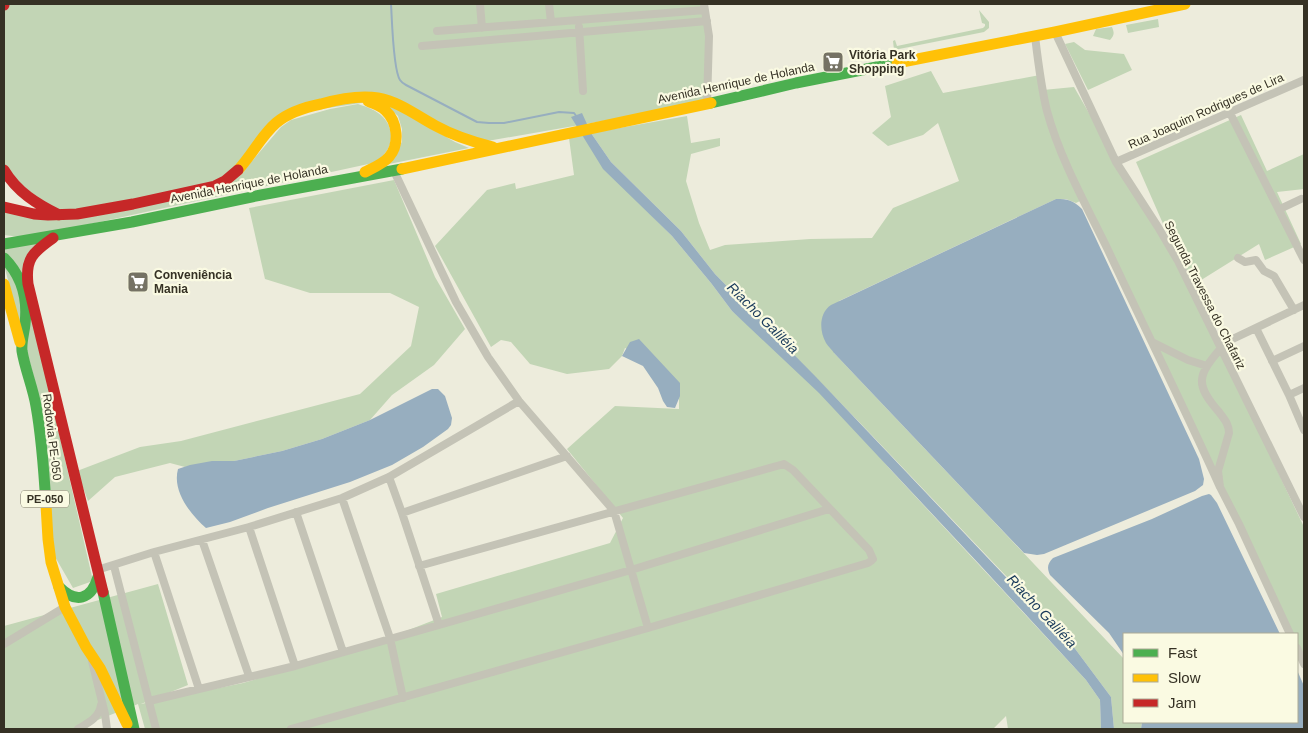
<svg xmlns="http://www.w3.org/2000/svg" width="1308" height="733" font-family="Arial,sans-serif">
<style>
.green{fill:#c2d5b5}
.water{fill:#97aebf}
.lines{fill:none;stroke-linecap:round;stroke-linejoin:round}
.stream{stroke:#97aebf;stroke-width:2}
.street{stroke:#c4c3b6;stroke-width:8}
.fast{stroke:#4caf50;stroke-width:11}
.slow{stroke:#ffc107;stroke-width:11}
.jam{stroke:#c62828;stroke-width:11}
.labels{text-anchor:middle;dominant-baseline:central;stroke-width:4.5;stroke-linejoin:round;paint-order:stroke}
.shield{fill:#fafae2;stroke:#706d5d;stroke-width:1}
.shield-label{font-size:11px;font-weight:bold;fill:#353124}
.poi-label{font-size:12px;font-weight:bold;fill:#353124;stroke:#fafae2;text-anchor:start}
.street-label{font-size:12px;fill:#353124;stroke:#fafae2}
.water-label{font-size:14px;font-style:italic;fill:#17385a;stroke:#fafae2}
</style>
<rect width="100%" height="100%" fill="#edecdc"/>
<path class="green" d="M6,4H705L706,103L476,143L388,104L455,142L469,148L389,164L402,142V129L398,116L389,108L374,101L288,114L229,180L59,215L4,170V8Z
M979,10L989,22V28L984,32L894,50L893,41L895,40L897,46L983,28L985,26V24L982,23Z
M1158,19L1159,27L1128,33L1126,25Z
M1112,27C1114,32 1115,35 1110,40L1093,36L1096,29Z
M1074,42L1085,50L1124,54L1132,70L1088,90L1065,44Z
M931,71L943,93L1040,75L1043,90L1074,87L1123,172L1185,274L1136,162L1241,115L1267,171L1304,154V189L1277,192L1301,244L1265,260L1259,244L1190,287L1304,527V665L1297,649V634H1290L1084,199L1076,203L1066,199H1056L839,301L834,353L1124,659V722H1142L1141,729H1114L1111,697L1073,646L862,425L715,274L681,231L611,162L591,133L687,116L691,143L720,138V146L691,154L686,181L699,223L710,250L725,245L810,239L872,238L893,208L959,181L938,123L923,135L888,146L872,133L891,117L885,86Z
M358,104C367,107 376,110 383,117C398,133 391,154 373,163L67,229L20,237L4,235V212L55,220L242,173L281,127L291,120L330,109Z
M582,135L655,219L672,236L711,283L732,311L825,393L889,468L1086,680L1100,700L1101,729H1008L1006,716L993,729H145L138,704L75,729H4V626L158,584L188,685L141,704L243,683L352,652L442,617L436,594L610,543L623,518L567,449L615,406L679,409V383L663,366L625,348L622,356L609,369L567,374L530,364L511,342L501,340L491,347L435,246L487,190L515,183L516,189L574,175L569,138Z
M394,180L435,277L465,329L434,365L392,395L370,420L322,439L282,451L234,461H219L185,467L170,463L115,477L88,501L77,471L140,447L181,441L360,394L411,346L419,307L390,293H310L265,279L249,208Z
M41,242L23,277L93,581L73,588L54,555L38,393L4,265V247Z"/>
<path class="water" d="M582,113L591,133L611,162L681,231L715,274L816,377L1004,575L1073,646L1111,697L1114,729H1101L1100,700L1086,680L980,565L819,393L732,311L711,283L672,236L603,169L571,117Z
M1056,199C1068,199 1073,200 1082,209L1199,459L1204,479L1203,485L1195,491L1044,554L1037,555L1024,553L982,509L834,353C832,350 828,346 826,343C819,331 819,313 831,305Z
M639,339L680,383V396L675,408L667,407L663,401L658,388L643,366L622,356L630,342Z
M432,389H438L445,396L452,418L451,425L448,429L423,447L392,465L350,482L268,508L230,522L206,528C190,514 172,491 178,469L190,465L212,461H234L282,451L322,439L370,420Z
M1209,494L1211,495L1217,503L1280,634H1124V655L1109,633L1050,575C1047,568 1047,564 1053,558L1152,519L1202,496Z
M1297,670L1304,686V729H1141L1142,722H1297Z"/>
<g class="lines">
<path class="stream" d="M391,4C392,19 393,70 400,80C402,83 404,84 406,85L477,122L489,123H504L559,112L574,113L577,117"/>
<path class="street" d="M480,4L482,28
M549,4L551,22
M704,4L709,36L707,104
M579,27L583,91
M437,31L705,10
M1055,32L1116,162L1158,227L1178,261L1304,517
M1035,36C1038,61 1041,87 1047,111C1060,159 1086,205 1108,250C1145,329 1184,407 1220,487
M422,46L707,21
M1230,113L1304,260
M1116,162L1304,80
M394,171L456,302L488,357L519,401L614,511L648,628
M1282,208L1301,199
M1238,258L1245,262L1256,260L1264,271L1274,276L1294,310
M1256,328L1289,395L1304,430
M1152,342L1188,360L1207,366
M1220,345L1304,305
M1221,348C1198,375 1194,384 1219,412C1224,419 1229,424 1229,433L1218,471L1220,487L1239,524L1290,634
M1272,361L1304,346
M1289,395L1304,388
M389,477L402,513L439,625
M342,498L390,638L403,698
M296,512L343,652
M402,513L567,456
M249,527L295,666
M202,540L249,676
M154,552L199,689
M114,566L156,729
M97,570L154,552L249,527L342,498L389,477L519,401
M4,644L65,607
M1297,648L1304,664
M92,661L105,714L107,729
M149,701L295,666L439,625L631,570L829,509
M78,729C88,723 99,718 101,705
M291,729L648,628L868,563L871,561L873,559L869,550L793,470L784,464L419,566"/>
<path class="fast" d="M711,103L796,83L897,63
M4,244L132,222L261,195L402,169
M4,258C23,277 28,299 25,324C24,333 21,343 22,351C25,369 33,388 36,406C42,439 44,472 46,505
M59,587C76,604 91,600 98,577
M103,592L134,729"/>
<path class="slow" d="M897,63L1055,32L1185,4
M402,169L711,103
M238,170C252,155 261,136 276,123C289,112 306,107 321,104C339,99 360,95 378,98C400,102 417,116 436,126C454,136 473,142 493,147
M365,172C373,168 383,164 389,157C400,144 398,122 385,110C381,106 374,104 368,101
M4,284L20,342
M46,505L48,539L51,562L65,607L86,647L100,668L127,724"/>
<path class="jam" d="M4,4V5
M4,170C17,192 37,204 59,215
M4,207L34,214L48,215L77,214L133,204L215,186L225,181L238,170
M53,238C33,252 25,259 28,284L103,592"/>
</g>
<defs>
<g id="supermarket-square" transform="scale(1.125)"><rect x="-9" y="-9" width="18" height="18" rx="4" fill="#757264" stroke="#fafae2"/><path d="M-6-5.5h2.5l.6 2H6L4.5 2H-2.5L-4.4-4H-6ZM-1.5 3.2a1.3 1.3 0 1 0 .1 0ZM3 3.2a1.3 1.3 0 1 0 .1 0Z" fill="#fff"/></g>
</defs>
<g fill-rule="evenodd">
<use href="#supermarket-square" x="833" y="62"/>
<use href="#supermarket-square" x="138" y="282"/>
</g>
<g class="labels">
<rect class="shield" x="21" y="490.5" width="48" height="17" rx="4"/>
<g class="shield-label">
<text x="45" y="499">PE-050</text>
</g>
<g class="poi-label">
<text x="849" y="55">Vitória Park<tspan x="849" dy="14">Shopping</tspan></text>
<text x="154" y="275">Conveniência<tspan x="154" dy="14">Mania</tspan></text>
</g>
<g class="street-label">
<text transform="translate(736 83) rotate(-12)">Avenida Henrique de Holanda</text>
<text transform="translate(1206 111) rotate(-24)">Rua Joaquim Rodrigues de Lira</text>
<text transform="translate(249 184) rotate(-11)">Avenida Henrique de Holanda</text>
<text transform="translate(1205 295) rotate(63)">Segunda Travessa do Chafariz</text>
<text transform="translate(52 437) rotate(83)">Rodovia PE-050</text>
</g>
<g class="water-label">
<text transform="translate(763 318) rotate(45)">Riacho Galiléia</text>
<text transform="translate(1042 611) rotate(47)">Riacho Galiléia</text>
</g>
</g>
<rect width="1308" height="733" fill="none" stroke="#353124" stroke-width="10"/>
<rect x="1123" y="633" width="175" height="90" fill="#fafae2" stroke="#abaa96"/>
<rect x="1133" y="649" width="25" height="8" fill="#4caf50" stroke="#abaa96"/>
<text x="1168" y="658" font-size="15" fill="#353124">Fast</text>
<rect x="1133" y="674" width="25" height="8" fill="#ffc107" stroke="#abaa96"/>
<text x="1168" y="683" font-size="15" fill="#353124">Slow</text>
<rect x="1133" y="699" width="25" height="8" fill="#c62828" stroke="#abaa96"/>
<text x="1168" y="708" font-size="15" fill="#353124">Jam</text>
</svg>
